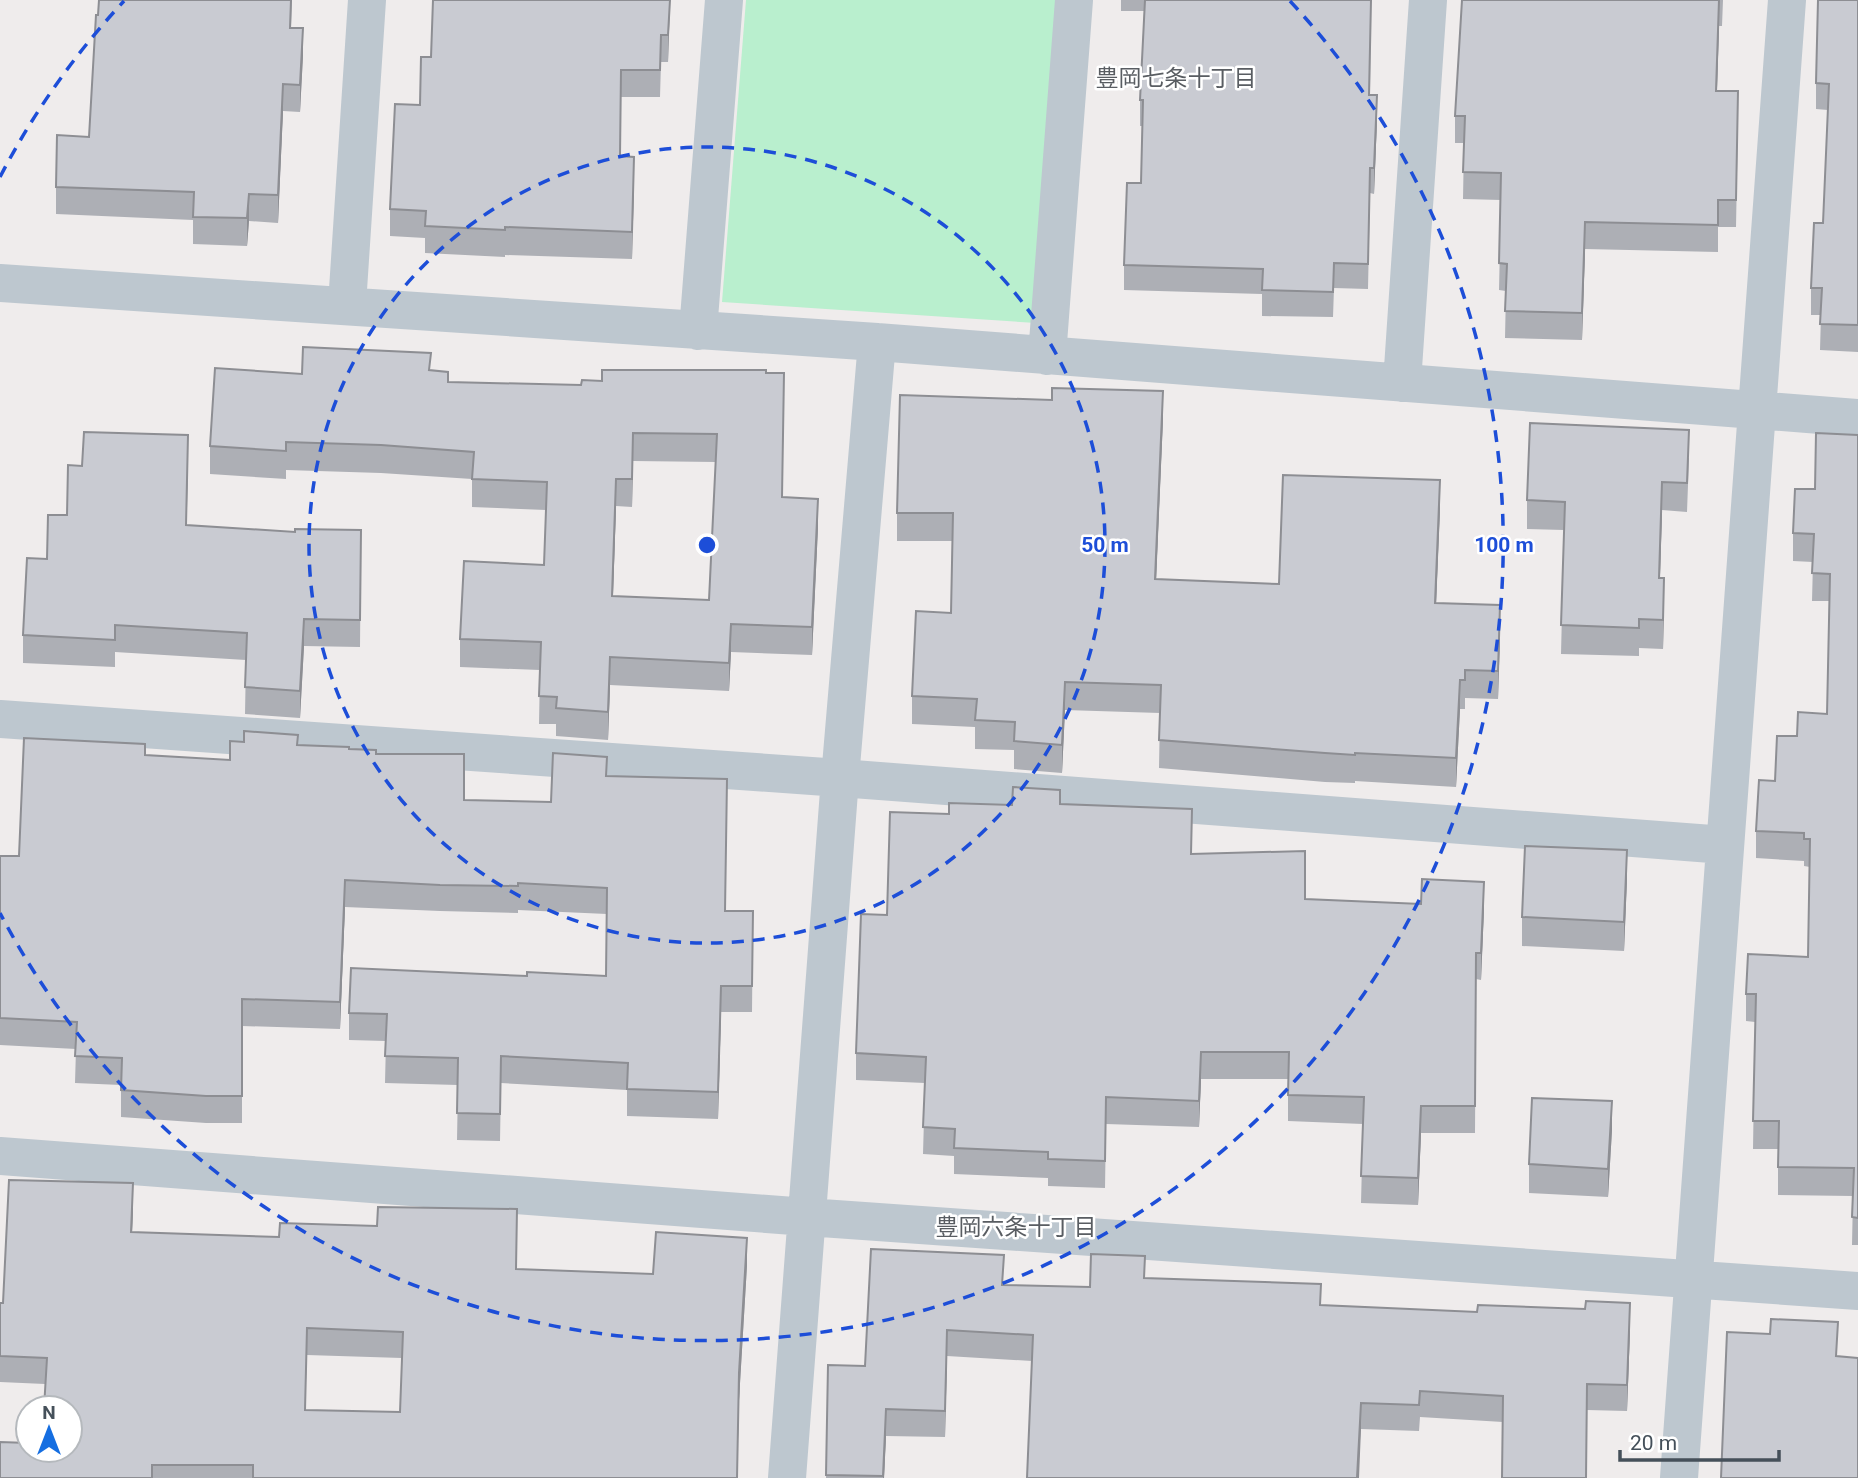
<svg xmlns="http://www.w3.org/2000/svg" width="1858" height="1478" font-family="Roboto,'Noto Sans JP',sans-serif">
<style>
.green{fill:#b9efce}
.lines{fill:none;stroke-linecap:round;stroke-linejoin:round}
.street{stroke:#bdc7cf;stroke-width:38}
.wall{fill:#adafb5;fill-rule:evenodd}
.shaded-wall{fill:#8d8e93}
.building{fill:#c9cbd2;stroke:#8d8e93;stroke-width:2;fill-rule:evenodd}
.ring{fill:none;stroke:#1d4ed8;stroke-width:3.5;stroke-dasharray:12 9}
.labels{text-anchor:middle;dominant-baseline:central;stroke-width:5;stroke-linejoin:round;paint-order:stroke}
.neighbourhood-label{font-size:23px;fill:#595d62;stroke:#fff}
.centre{fill:#1d4ed8;stroke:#fff;stroke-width:3.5}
.ring-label{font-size:21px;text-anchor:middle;font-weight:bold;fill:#1d4ed8;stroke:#fff;stroke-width:5;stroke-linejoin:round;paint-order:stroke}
</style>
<rect width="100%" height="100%" fill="#efecec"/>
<path class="green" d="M746,0H1057L1036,323L722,302Z"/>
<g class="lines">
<path class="street" d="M0,283L877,342L1858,418
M347,305L367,0
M698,331L724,0
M1047,356L1074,0
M1402,383L1428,0
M0,719L840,778L1725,845
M0,1156L807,1217L1858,1291
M787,1478L840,778L877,342
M1679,1478L1787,0"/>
</g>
<path class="wall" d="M99,0H292L291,28L303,55L300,112L283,111L278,223L249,221L247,246L193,244V220L56,214V187L89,137Z
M433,0H670L668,62H661L660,97H621V156L634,184L632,259L505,255V257L425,253V238L390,236V209L420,105L431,57Z
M1121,0H1371L1370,95L1377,120L1374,194L1370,193L1368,289L1334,288L1333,317L1262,316V294L1124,290V265L1141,183L1142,126H1140V100L1144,11H1121Z
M1462,0H1723L1722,26H1719L1717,91L1738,118L1736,227H1718V252L1585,249L1582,340L1505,338L1506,291L1499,290L1501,200L1463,199L1464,143H1455V116Z
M1858,0V352L1820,350L1821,315H1811V288L1823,223L1828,110L1816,109V83Z
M431,370L448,382L581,385L602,381L766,373L784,401L782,497L818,527L812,655L731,652L729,691L610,685L608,740L556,736V724H539L540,670L460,667V639L544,565L546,510L472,507V479L381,473L286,470V479L210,474V446L302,374ZM633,461L716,462L709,600L613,596L616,506L632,507Z
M1052,400L1163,419L1156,579L1279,584L1440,509L1436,603L1500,633L1498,699L1465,698V709H1460L1456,787L1355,781V783L1325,782L1159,768L1160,713L1065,710L1062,773L1014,769V750L975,749V727L912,724V696L951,613L952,541H897V513Z
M1858,435V1245H1852L1853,1196L1778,1195V1149H1753L1755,1022L1746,1021V994L1808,957L1810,867L1804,866V861L1756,858V831L1775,781L1797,736L1827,714L1829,601H1812L1813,562L1793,561V533L1815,489Z
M1689,458L1687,512L1662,510L1660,578L1664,607L1663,649L1639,648V656L1561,654L1564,530L1527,529V500Z
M188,463L186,526L295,532L361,530L360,647L304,646L300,718L245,714L246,660L115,652V667L23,663V635L47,559L67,515L82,466Z
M244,742L349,749L376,754L464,800L551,802L607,776L725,911H753L752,1012H721L718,1119L627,1116V1090L501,1083L500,1141L457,1140L458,1085L385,1083L386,1041L349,1040V1013L527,976H606L607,914L518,910V913L440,911L345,907L340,1029L242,1026V1123H206L121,1117V1085L75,1083L76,1049L0,1045V856H19L145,755L230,760Z
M1060,804L1192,854L1305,899L1484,909L1481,980L1476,979L1475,1133H1421L1418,1205L1361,1203L1363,1124L1288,1121V1079H1201L1199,1127L1106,1124L1105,1188L1048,1186V1178L954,1174V1156L923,1154L925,1083L856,1080V1053L887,915L949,814L1012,805Z
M1627,879L1624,951L1522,946V917Z
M1612,1130L1608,1197L1529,1193V1164Z
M133,1210L132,1232L279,1237L517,1236V1269L653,1274L747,1265L739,1400L737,1478H0L70,1450L45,1384L0,1382V1303H3ZM307,1355L402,1358L400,1412L305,1410Z
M1145,1278L1321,1305L1630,1329L1627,1411L1587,1410L1503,1422L1420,1417L1419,1431L1361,1429L1030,1446L1032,1361L947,1356L945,1437L886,1436L884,1478H826L828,1365L865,1366L1003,1285L1090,1287Z"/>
<path class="shaded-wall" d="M670,0L668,62V35Z
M1719,0V26L1716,118V91Z
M303,28V55L300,112V85Z
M283,84V111L278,223V195Z
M1377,95V120L1374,194V168Z
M634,157V184L632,259V232Z
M249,194V221L247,246V218Z
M1585,222V249L1582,340V313Z
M1163,391V419L1155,607V579Z
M633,433V461L632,507V479Z
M188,435V463L186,553V525Z
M616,479V506L612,623V596Z
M1440,480V509L1435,631V603Z
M1662,482V510L1659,607V578Z
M818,499V527L812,655V627Z
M1664,578V607L1663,649V620Z
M1500,605V633L1498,699V671Z
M304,619V646L300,718V691Z
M731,624V652L729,691V663Z
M610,657V685L608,740V712Z
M1460,680V709L1456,787V758Z
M1065,682V710L1062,773V745Z
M1627,850V879L1624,951V922Z
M345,880V907L340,1029V1002Z
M1484,882V909L1481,980V953Z
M721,986V1012L718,1119V1092Z
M1201,1052V1079L1199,1127V1101Z
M1612,1101V1130L1608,1197V1169Z
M1421,1106V1133L1418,1205V1178Z
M133,1183V1210L131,1258V1232Z
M747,1238V1265L739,1400L737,1478L739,1373Z
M1630,1303V1329L1627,1411V1385Z
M947,1330V1356L945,1437V1411Z
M1361,1403V1429L1359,1478H1357Z
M886,1409V1436L884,1478H883Z"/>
<path class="building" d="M99,0H291L290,28H303L300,85L283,84L278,195L249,194L247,218L193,217L194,192L56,187L57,135L89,137L96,15H98Z
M433,0H670L668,35H661L660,70H621L620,156L634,157L632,232L505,227V230L425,226L426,211L390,209L395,104L420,105L421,57H431Z
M1145,0H1371L1369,95H1377L1374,168H1370L1368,264L1334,263L1333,292L1262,290L1263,269L1124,265L1127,183H1141L1143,100H1140Z
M1462,0H1719L1716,91H1738L1736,200H1718V225L1585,222L1582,313L1505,311L1507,264L1499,263L1501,173L1463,172L1465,116H1455Z
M1818,0H1858V325L1820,324L1822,288H1811L1814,223H1823L1829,84L1816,83Z
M303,347L431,353L429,370L448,372V382L581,385L582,380L602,381V370H766V373H784L782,497L818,499L812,627L731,624L729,663L610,657L608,712L556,708L557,697L539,696L541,642L460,639L464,561L544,565L547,482L472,479L474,452L381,445L286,442V451L210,446L215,368L302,374ZM633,433L717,434L709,600L612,596L616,479H632Z
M1052,388L1163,391L1155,579L1279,584L1283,475L1440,480L1435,603L1500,605L1498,671L1465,670V680H1460L1456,758L1355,753V755L1325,753L1159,740L1161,685L1065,682L1062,745L1014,741L1015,722L975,720L977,699L912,696L916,611L951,613L953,513H897L900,395L1052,400Z
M1530,423L1689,430L1687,483L1662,482L1659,578H1664L1663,620L1639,619V628L1561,625L1565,502L1527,500Z
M84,432L188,435L186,525L295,532V529L361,530L360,620L304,619L300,691L245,687L247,633L115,625V640L23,635L27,558L47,559L48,515H67L68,465L82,466Z
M1816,433L1858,435V1218L1852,1217L1854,1168L1778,1167L1779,1121H1753L1756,994H1746L1748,954L1808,957L1810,839H1804V833L1756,831L1759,780L1775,781L1777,736H1797L1798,712L1827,714L1830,574L1812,573L1814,534L1793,533L1795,489H1815Z
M244,731L298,735L297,745L349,747V749L376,750V754H464V800L551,802L553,753L607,757L606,776L727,779L725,911H753L752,986H721L718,1092L627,1089L628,1063L501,1056L500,1114L457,1113L458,1058L385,1056L387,1014L349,1013L351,968L527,976V972L606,976L607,888L518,883V886L440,885L345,880L340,1002L242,999V1096H206L121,1090L122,1058L75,1056L77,1022L0,1018V856H19L24,738L145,744V755L230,760V741L244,742Z
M1013,787L1060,790V804L1192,809L1191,854L1305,851V899L1421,904L1422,879L1484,882L1481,953H1476L1475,1106H1421L1418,1178L1361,1176L1364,1097L1288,1095L1289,1052H1201L1199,1101L1106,1097L1105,1161L1048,1159V1152L954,1148L955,1129L923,1127L926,1057L856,1053L861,914L887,915L890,812L949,814V803L1012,805Z
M1525,846L1627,850L1624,922L1522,917Z
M1532,1098L1612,1101L1608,1169L1529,1164Z
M9,1180L133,1183L131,1232L279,1237L280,1223L377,1226L378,1207L517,1209L516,1269L653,1274L656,1232L747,1238L739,1373L737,1478H253V1465H152V1478H0V1442L28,1443V1450H70V1408H44L47,1358L0,1356V1303H3ZM307,1328L403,1332L400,1412L305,1410Z
M871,1249L1004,1255L1002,1285L1090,1287L1091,1254L1145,1256L1144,1278L1321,1284L1320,1305L1477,1312L1478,1305L1585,1309L1586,1301L1630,1303L1627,1385L1587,1384L1586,1478H1502L1503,1396L1420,1391L1419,1405L1361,1403L1357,1478H1027L1033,1335L947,1330L945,1411L886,1409L883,1476L826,1475L828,1365L865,1366Z
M1771,1319L1838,1322L1836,1356L1858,1358V1478H1721L1727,1332L1770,1334Z"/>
<g class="ring">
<circle cx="707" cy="545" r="398"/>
<path d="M0 177A797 797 0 0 1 124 1M1290 1A797 797 0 1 1 0 913"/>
</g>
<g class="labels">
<g class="neighbourhood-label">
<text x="1176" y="78">豊岡七条十丁目</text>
<text x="1016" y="1227">豊岡六条十丁目</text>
</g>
</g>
<circle cx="707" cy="545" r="10" class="centre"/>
<g class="ring-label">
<text x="1105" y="552">50 m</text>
<text x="1504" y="552">100 m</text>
</g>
<g transform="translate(49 1429)"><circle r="33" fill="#ffffff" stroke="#b5b9bd" stroke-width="2"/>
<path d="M0-5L12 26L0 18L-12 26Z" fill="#156ee1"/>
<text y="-10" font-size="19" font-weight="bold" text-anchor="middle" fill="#45505a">N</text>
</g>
<path d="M1620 1450v10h159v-10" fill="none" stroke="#45505a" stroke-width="3.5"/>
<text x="1630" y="1450" font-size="21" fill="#45505a" stroke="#ffffff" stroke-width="5" paint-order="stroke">20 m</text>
</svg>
